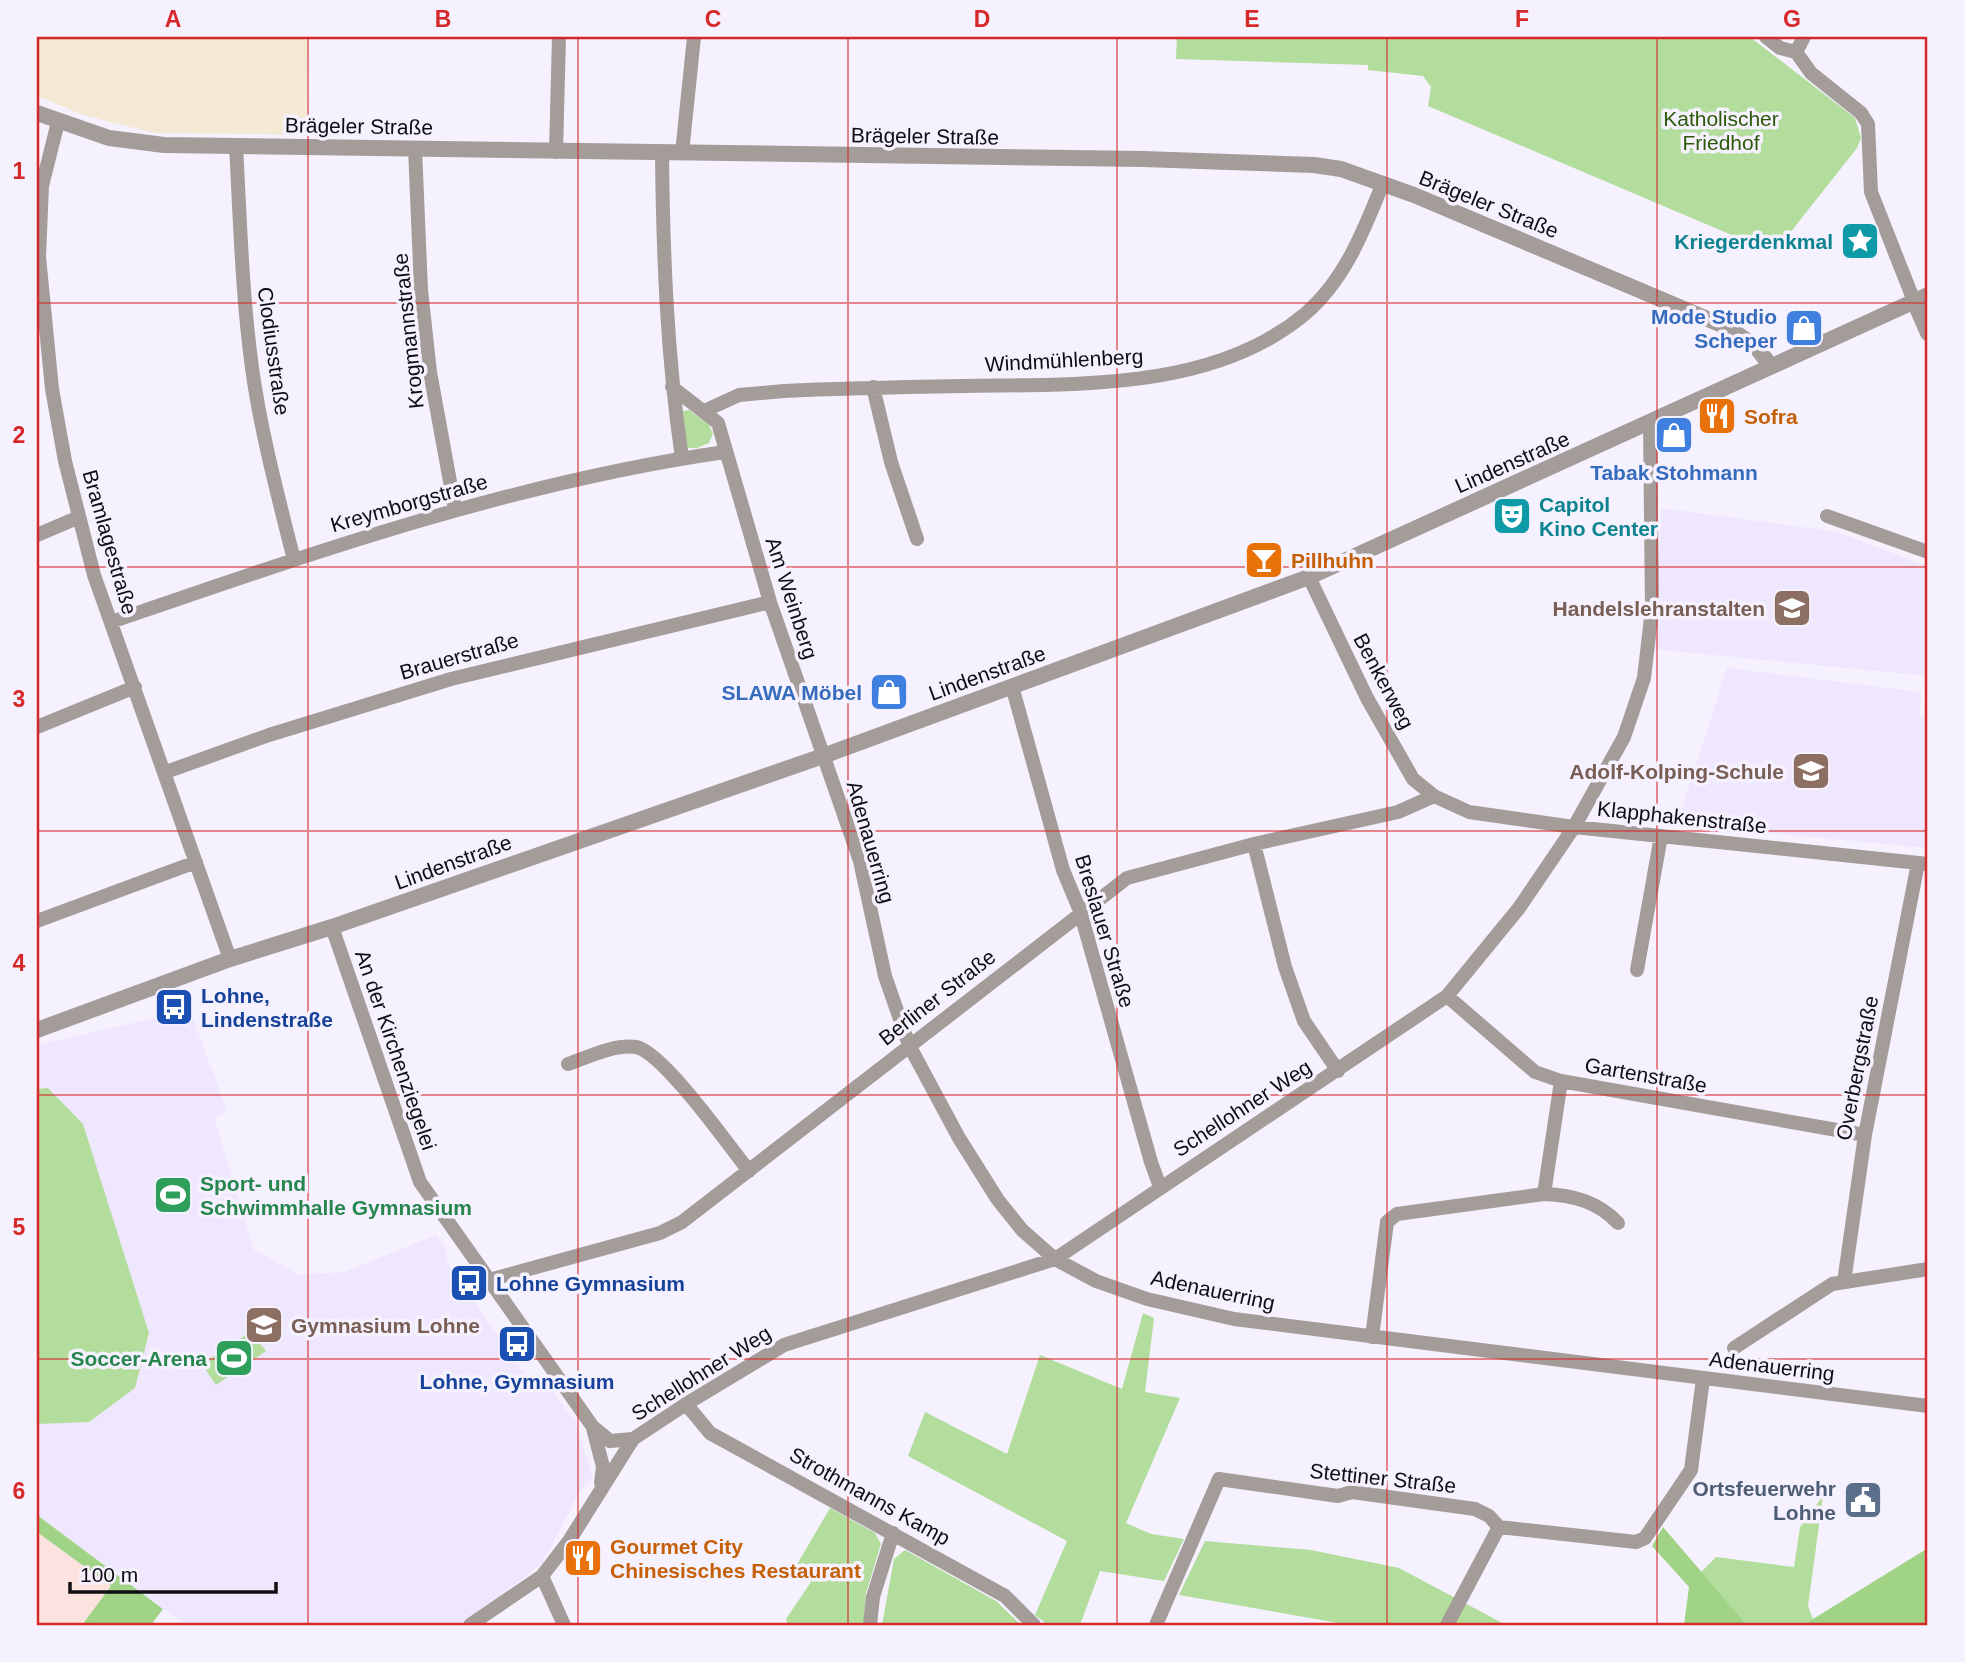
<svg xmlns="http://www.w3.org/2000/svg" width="1965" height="1662" font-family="Arial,sans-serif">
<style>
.commercial{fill:#fde3df}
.industrial{fill:#f3e9d4}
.built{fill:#efe7fe}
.green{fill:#b2dd9c}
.forest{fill:#a1d386}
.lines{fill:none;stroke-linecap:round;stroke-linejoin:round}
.minor{stroke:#a39c99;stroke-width:14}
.tertiary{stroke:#a39c99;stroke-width:16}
.grid{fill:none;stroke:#d62828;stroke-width:2;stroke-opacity:0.55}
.labels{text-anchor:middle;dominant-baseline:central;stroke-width:7;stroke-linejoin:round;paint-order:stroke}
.park-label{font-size:21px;fill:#2c5906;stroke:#f5f1fe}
.street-label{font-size:21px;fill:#100e13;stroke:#f5f1fe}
.culture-label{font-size:21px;font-weight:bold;fill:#0d838f;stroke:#f5f1fe;text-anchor:end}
.shop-label{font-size:21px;font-weight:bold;fill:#366cbe;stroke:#f5f1fe;text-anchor:end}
.food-label{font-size:21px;font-weight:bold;fill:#c56008;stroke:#f5f1fe;text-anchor:start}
.education-label{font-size:21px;font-weight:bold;fill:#785e54;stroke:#f5f1fe;text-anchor:end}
.transit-label{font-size:21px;font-weight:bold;fill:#164399;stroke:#f5f1fe;text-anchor:start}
.leisure-label{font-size:21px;font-weight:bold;fill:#27864d;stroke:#f5f1fe;text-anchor:start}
.service-label{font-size:21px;font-weight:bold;fill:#4e5e75;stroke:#f5f1fe;text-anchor:end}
.neatline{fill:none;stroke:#d62828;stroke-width:2.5}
.grid-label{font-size:23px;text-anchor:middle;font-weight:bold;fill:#d62828}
</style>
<rect width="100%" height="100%" fill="#f5f1fe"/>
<path class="commercial" d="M37,1532L111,1586L82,1625H37Z"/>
<path class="industrial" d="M37,37H308L306,135L154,133L83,115L37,96Z"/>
<path class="built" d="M1661,508L1838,532L1928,567V676L1654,649Z
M1727,668L1921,692L1920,715L1928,718V848L1677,824Z
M190,1010L227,1111L214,1118L254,1250L300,1275L344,1272L436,1235L446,1248V1261L525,1374L544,1380L576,1423L593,1478L580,1491L541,1565L459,1625H186L37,1515V1045Z"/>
<path class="green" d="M1177,37H1750L1855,118L1861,138L1857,148L1774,253L1428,106L1431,87L1423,76L1368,70V65L1176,59Z
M689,410L709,425L713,434L709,443L697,448H685L683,411Z
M48,1088L83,1124L149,1333L135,1388L89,1422L37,1424V1089Z
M1143,1313L1154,1318L1145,1392L1180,1398L1126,1523L1151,1534L1184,1539L1164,1581L1100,1571L1080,1625H1048L1035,1615L1067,1541L908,1456L925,1412L1007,1454L1040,1355L1122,1389Z
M250,1332L266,1351L216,1385L202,1364Z
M1823,1496L1808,1606L1813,1619L1804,1625H1747L1701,1572L1716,1557L1794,1567L1800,1527Z
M830,1508L875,1533L881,1544L866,1593L864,1625H788L786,1619L811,1582L795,1568Z
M1205,1541L1311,1550L1399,1568L1506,1625H1350L1179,1595Z
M905,1550L996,1601L1021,1625H882L894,1559Z"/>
<path class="forest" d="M37,1515L163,1609L151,1625H82L111,1586L37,1532Z
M1663,1527L1747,1625H1684L1689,1587L1652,1546Z
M1928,1548V1625H1804L1813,1619Z"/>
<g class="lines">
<path class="minor" d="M1766,37L1780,48L1796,52L1811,73L1861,113L1868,124L1871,192L1914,301
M1796,52L1804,37
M58,122L42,186L39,257L52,389L65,461L94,575L230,959
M236,145C240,220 242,294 252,368C261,433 278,496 294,560
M415,148L421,290L430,372L455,509
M556,152L559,37
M662,153C663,255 667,356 682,458
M682,153L694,37
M672,387L718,423L770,602L860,861L885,976L909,1045L959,1138L998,1200L1022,1230L1055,1259L1096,1281L1147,1299L1234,1319L1928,1406
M873,387L891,462L917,539
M704,411L739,395L784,391C844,388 904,387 964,386C1077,384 1213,391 1305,314C1345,280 1364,230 1383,183
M1827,516L1928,552
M37,535L77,518
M1309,577L1367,698L1413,779L1434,796L1469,812L1574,827L1928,864
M111,622C312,553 514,482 725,452
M1012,686L1063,870L1080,911L1151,1162L1160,1187
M37,727L135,687
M166,772L269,735L451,679L770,602
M1254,844L1285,967L1304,1021L1338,1071
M37,921L196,862
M332,927L420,1182L593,1427L610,1441L633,1439
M1637,970L1661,836
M1447,996L1535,1072L1561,1081L1865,1135
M568,1064C588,1057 614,1044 636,1047C663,1052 729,1146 749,1171
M1544,1194C1574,1195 1598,1202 1618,1223
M489,1280L660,1233L682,1222L1127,878L1254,844L1398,812L1434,796
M1844,1282L1865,1135L1918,863
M1372,1337L1387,1222L1397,1214L1544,1194L1561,1081
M1734,1348L1832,1284L1928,1269
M686,1404L710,1433L1005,1596L1034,1625
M593,1428L603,1467L601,1483
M542,1576L564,1625
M470,1625L542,1576L569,1541L633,1439L686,1404L784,1345L1055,1259L1447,996L1519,908L1574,827L1624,737L1644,678L1652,609L1650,423
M870,1625L873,1597L893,1533
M1156,1625L1219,1479L1338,1496L1352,1492L1475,1509L1489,1516L1499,1527L1636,1542L1645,1538L1691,1470L1703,1379
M1447,1625L1499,1527"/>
<path class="tertiary" d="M37,113L109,138L164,145L1143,159L1314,165L1341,169L1414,195L1729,328L1756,347L1771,366
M1914,301L1928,333
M37,1030L230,959L332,927L823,756L1309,577L1928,295"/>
</g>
<path class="grid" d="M308,37V1625M578,37V1625M848,37V1625M1117,37V1625M1387,37V1625M1657,37V1625M37,303H1928M37,567H1928M37,831H1928M37,1095H1928M37,1359H1928"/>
<defs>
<g id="sight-square" transform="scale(2.0125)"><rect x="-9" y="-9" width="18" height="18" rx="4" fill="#0f9aa8" stroke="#f5f1fe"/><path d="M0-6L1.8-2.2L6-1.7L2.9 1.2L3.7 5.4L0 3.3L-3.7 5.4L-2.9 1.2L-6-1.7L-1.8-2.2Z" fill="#fff"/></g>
<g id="shop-square" transform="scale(2.0125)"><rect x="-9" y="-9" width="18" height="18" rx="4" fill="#3f7fe0" stroke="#f5f1fe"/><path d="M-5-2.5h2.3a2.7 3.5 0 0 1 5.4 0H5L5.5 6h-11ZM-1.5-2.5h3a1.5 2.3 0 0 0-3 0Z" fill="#fff"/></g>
<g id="restaurant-square" transform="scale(2.0125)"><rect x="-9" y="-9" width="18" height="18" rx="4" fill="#e8710a" stroke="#f5f1fe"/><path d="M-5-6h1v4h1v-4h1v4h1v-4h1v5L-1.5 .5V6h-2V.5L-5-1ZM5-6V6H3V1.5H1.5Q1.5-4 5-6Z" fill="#fff"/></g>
<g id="theatre-square" transform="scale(2.0125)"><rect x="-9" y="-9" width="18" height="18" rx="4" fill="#0f9aa8" stroke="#f5f1fe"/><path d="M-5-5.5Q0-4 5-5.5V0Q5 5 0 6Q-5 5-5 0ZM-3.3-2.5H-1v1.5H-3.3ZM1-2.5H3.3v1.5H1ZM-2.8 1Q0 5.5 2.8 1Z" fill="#fff"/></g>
<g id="bar-square" transform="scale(2.0125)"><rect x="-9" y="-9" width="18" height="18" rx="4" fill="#e8710a" stroke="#f5f1fe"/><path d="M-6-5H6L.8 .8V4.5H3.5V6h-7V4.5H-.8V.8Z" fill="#fff"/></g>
<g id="school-square" transform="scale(2.0125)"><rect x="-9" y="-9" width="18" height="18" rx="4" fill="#8d6e63" stroke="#f5f1fe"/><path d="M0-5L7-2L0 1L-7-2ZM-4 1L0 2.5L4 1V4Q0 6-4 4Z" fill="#fff"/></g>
<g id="bus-square" transform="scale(2.0125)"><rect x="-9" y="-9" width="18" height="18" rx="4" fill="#1a4fb4" stroke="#f5f1fe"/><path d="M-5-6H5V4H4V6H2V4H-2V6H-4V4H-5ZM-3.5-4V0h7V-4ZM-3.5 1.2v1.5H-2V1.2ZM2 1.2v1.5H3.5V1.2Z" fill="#fff"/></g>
<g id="stadium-square" transform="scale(2.0125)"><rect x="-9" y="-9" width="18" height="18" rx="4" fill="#2e9e5b" stroke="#f5f1fe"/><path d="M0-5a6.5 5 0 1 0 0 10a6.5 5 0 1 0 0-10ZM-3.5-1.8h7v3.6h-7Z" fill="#fff"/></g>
<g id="civic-square" transform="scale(2.0125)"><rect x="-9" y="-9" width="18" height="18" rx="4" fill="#5c6f8a" stroke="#f5f1fe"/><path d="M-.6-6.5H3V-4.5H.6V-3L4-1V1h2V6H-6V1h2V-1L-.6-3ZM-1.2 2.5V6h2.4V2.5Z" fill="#fff"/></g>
</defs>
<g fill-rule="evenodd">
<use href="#sight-square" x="1860" y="241"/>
<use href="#shop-square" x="1804" y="328"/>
<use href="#restaurant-square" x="1717" y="416"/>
<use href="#shop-square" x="1674" y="435"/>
<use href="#theatre-square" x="1512" y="516"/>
<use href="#bar-square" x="1264" y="560"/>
<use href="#school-square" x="1792" y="608"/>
<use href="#shop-square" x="889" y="692"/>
<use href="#school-square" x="1811" y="771"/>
<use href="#bus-square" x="174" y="1007"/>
<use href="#stadium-square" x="173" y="1195"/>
<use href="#bus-square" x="469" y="1283"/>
<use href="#school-square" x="264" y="1325"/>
<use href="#bus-square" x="517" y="1344"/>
<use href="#stadium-square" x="234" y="1358"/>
<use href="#civic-square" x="1863" y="1500"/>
<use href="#restaurant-square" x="583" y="1558"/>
</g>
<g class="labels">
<g class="park-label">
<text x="1721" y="118">Katholischer<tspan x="1721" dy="24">Friedhof</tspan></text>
</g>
<g class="street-label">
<text transform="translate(359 126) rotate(1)">Brägeler Straße</text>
<text transform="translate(925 136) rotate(1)">Brägeler Straße</text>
<text transform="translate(1489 204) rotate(22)">Brägeler Straße</text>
<text transform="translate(408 331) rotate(-96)">Krogmannstraße</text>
<text transform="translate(274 351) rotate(82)">Clodiusstraße</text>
<text transform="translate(1064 360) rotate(-3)">Windmühlenberg</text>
<text transform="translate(1512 462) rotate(-24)">Lindenstraße</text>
<text transform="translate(409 503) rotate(-16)">Kreymborgstraße</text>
<text transform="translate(110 542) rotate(74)">Bramlagestraße</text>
<text transform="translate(792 598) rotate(72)">Am Weinberg</text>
<text transform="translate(459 656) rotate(-16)">Brauerstraße</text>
<text transform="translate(987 673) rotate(-20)">Lindenstraße</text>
<text transform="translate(1384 681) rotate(62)">Benkerweg</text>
<text transform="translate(1682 817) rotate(6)">Klapphakenstraße</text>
<text transform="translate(871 842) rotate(74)">Adenauerring</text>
<text transform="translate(453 862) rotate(-20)">Lindenstraße</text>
<text transform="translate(1105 931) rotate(73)">Breslauer Straße</text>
<text transform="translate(937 997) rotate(-38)">Berliner Straße</text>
<text transform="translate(396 1050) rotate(71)">An der Kirchenziegelei</text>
<text transform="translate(1857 1068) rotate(-79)">Overbergstraße</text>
<text transform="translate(1646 1075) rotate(10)">Gartenstraße</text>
<text transform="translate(1242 1108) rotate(-33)">Schellohner Weg</text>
<text transform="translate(1213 1290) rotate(12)">Adenauerring</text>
<text transform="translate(1772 1366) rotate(7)">Adenauerring</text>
<text transform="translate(701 1373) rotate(-32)">Schellohner Weg</text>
<text transform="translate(1383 1478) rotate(6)">Stettiner Straße</text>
<text transform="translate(870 1496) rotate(29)">Strothmanns Kamp</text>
</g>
<g class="culture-label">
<text x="1833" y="241">Kriegerdenkmal</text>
<text x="1539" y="504" text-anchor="start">Capitol<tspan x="1539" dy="24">Kino Center</tspan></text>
</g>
<g class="shop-label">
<text x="1777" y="316">Mode Studio<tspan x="1777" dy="24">Scheper</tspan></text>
<text x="1674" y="472" text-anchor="middle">Tabak Stohmann</text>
<text x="862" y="692">SLAWA Möbel</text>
</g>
<g class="food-label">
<text x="1744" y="416">Sofra</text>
<text x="1291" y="560">Pillhuhn</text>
<text x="610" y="1546">Gourmet City<tspan x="610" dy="24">Chinesisches Restaurant</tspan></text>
</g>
<g class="education-label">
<text x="1765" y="608">Handelslehranstalten</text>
<text x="1784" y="771">Adolf-Kolping-Schule</text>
<text x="291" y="1325" text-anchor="start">Gymnasium Lohne</text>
</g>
<g class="transit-label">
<text x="201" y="995">Lohne,<tspan x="201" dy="24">Lindenstraße</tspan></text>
<text x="496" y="1283">Lohne Gymnasium</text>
<text x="517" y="1381" text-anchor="middle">Lohne, Gymnasium</text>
</g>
<g class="leisure-label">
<text x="200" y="1183">Sport- und<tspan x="200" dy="24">Schwimmhalle Gymnasium</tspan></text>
<text x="207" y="1358" text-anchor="end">Soccer-Arena</text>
</g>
<g class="service-label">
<text x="1836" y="1488">Ortsfeuerwehr<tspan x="1836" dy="24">Lohne</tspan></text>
</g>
</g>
<rect width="1965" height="1662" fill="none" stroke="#f5f1fe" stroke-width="77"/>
<path d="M70 1582v10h206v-10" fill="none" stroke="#100e13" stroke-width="3.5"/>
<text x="80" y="1582" font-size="21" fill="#100e13" stroke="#f5f1fe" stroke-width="5" paint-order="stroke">100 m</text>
<rect x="38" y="38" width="1888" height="1586" class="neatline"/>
<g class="grid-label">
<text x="173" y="27">A</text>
<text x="443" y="27">B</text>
<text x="713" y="27">C</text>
<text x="982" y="27">D</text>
<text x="1252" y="27">E</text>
<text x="1522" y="27">F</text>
<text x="1792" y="27">G</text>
<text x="19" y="179">1</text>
<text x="19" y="443">2</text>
<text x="19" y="707">3</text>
<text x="19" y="971">4</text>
<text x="19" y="1235">5</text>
<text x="19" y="1499">6</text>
</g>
</svg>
